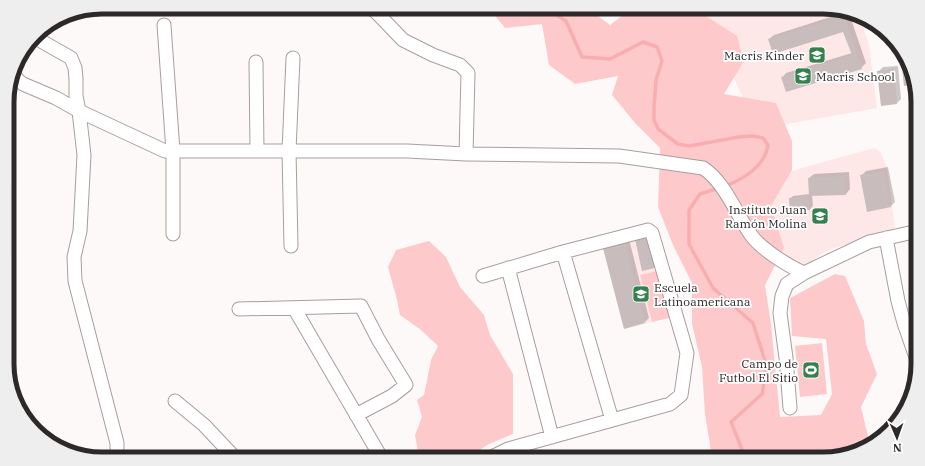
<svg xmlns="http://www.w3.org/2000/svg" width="925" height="466" font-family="'IBM Plex Serif',serif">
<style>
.built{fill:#fde7e7}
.green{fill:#fec9ca}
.shadow{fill:#0003}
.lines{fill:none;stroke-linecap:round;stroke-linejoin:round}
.stream{stroke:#f8aeb0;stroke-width:3.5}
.building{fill:#c8bcbc}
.street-casing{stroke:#a99d9d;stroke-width:15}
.street{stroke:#fff;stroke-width:13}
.labels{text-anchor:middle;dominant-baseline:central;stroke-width:3.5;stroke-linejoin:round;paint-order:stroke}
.poi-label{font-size:12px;fill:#2d2929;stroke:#fff;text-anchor:end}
.rim{fill:none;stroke:#2d2929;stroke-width:5}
</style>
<rect width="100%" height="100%" fill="#fef9f9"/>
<path class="built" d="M698,7H823L859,15L869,45L877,108L759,129Z
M874,148L880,151L887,167L895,228L826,251L810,262L804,264L795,262L767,243L734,191L798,169Z
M652,235L673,317L624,329L603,248Z"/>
<path class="green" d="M488,7H586L610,25L633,7H692L737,36L744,61L724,94L776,103L792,141V170L771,206L784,248L765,285L771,324L780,417L821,415L832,394L826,339L792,336L790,298L835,274L845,276L864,321L866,344L877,374L861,407L870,445L829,459H677L711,451L705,414L702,367L692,324V283L673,245L658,207L660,148L636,124L612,95L618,76L575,84L549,65L542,24L505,28Z
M429,241L446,257L460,287L484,315L490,335L513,374V434L489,444L466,459H422L418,452L415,435L422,417L417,400L424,395L431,360L438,346L421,330L400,315L397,300L388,267L396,250Z
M661,270L673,317L652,322L640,275Z
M822,343L827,394L800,397L795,346Z"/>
<path class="shadow" d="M846,12L849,13L866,63L861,68L782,78L786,73L852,53L844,31L769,39L774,35Z
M898,66L901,99L897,103L879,71L883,67Z
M888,167L895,202L891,206L861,176L866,171Z
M849,172L850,189L846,194L812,195L813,206L810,209L790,199L793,196L810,194L809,178L814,174Z
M629,239L649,318L645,322L604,248Z"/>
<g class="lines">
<path class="stream" d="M545,7L566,21L582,57L610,59L643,42L657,47L662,61L656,80L654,107V120L658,129L678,144L689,146L739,137L753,136L763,138L768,145C765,166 744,179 725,186
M719,188L700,194L689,210V244L713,288L753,323L767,367L762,394L731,422L743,452L769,459"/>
</g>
<path class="building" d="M844,15L862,69L786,92L781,77L852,55L843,32L773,54L768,39Z
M901,60H906L916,85L904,86Z
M894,69L897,104L881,106L877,71Z
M884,171L891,207L867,212L860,175Z
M845,176L846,195L809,196L808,178Z
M809,196L810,210L790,212L789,198Z
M652,235L659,267L642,271L635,239Z
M625,243L645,323L624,329L603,248Z"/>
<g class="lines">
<g class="street-casing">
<path id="street" d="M368,7L376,12L403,40L433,55L460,65L468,73L466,154L619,156L703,168C724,181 737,215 751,235C761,249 788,266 804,273
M164,25L173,151V234
M34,37L71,58L75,68L76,79V96L79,111L165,151H407L466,154
M256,62L257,151
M13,73L18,80L23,84L56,98L79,111L84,155L80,231L74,257L75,281L117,443V448
M886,238L898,301L904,323L918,363
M291,246L289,151L293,58
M563,252L612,420
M508,268L552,437
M483,276L563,252L648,230L652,233L687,353L681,395L670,404L508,449L488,459
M294,308L382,459
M239,309L361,306L378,339L406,385L392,396L356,415
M175,401L204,425L236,459
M790,408L786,358L780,313L782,296L787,284L804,273L869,242L918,231
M524,445L528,459"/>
</g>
<use href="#street" class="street"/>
</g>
<defs>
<g id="school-square" transform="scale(0.9)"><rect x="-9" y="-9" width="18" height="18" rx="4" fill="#35804d" stroke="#fff"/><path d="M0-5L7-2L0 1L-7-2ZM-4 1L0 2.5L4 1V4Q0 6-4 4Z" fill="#fff"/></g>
<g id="stadium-square" transform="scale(0.9)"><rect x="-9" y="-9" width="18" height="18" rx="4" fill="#35804d" stroke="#fff"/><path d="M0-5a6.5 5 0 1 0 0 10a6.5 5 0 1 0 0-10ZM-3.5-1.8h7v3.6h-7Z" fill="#fff"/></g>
</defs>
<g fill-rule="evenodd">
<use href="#school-square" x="817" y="55"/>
<use href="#school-square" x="803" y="76"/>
<use href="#school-square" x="820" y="216"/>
<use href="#school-square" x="641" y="294"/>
<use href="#stadium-square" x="811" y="370"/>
</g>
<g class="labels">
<g class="poi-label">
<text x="804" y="55">Macris Kinder</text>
<text x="816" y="76" text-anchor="start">Macris School</text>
<text x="807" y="209">Instituto Juan<tspan x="807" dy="14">Ramón Molina</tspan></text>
<text x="654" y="287" text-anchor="start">Escuela<tspan x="654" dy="14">Latinoamericana</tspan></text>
<text x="798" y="363">Campo de<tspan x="798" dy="14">Futbol El Sitio</tspan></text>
</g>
</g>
<path d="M0 0H925V466H0ZM102 14H823A88 88 0 0 1 911 102V364A88 88 0 0 1 823 452H102A88 88 0 0 1 14 364V102A88 88 0 0 1 102 14Z" fill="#eee" fill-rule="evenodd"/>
<path class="rim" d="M102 14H823A88 88 0 0 1 911 102V364A88 88 0 0 1 823 452H102A88 88 0 0 1 14 364V102A88 88 0 0 1 102 14Z"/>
<g transform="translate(897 438) rotate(178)" stroke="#ffffff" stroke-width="3" paint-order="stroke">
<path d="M0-3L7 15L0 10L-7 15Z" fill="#2d2929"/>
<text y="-6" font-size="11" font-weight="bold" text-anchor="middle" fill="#2d2929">N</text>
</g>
</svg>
